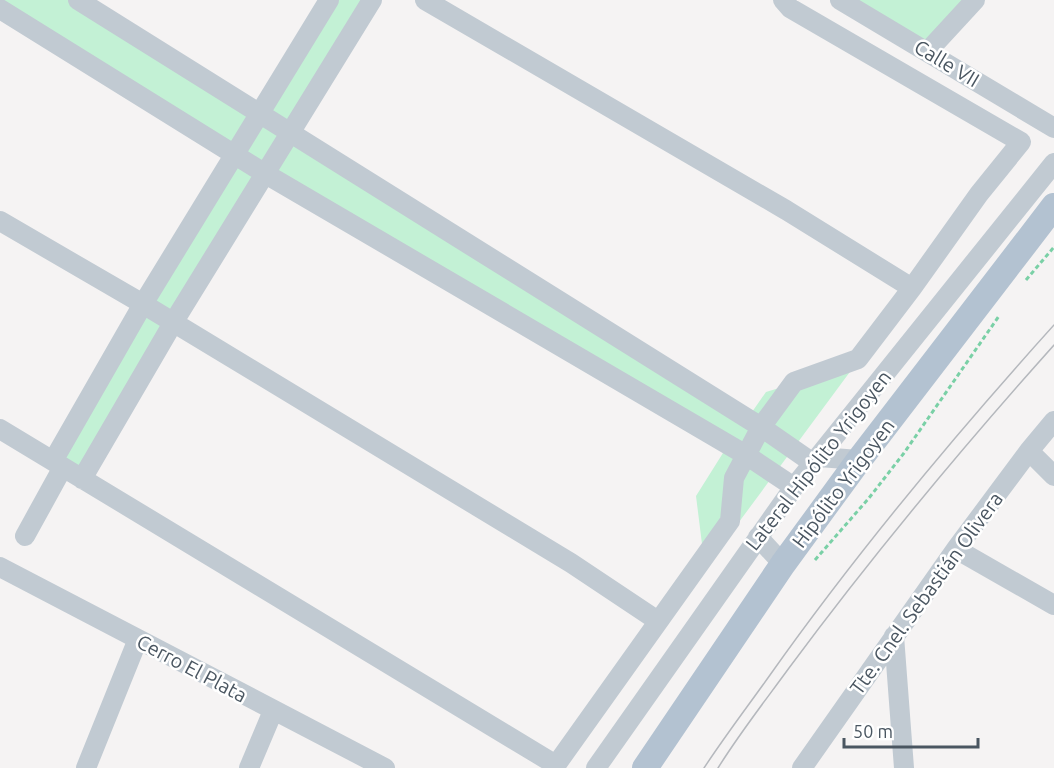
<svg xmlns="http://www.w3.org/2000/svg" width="1054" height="768" font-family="Ubuntu,sans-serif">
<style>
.green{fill:#c3f1d5}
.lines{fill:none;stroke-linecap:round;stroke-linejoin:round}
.path{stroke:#7ad0a6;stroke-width:3;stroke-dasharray:4.5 3;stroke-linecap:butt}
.minor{stroke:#c1cad2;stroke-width:20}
.major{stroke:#b3c2d1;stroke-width:26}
.tram{stroke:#b5b8bd;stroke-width:1.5}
.labels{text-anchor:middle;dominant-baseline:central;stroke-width:5;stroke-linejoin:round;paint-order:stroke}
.street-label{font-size:20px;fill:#4a5661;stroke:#fff}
</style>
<rect width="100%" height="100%" fill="#f5f3f3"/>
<path class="green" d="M0,0H70L260,118L332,0H365L284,132L752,412L766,392L855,365L705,568L696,496L728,445L263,168L81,474L58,460L240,153Z
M840,0H975L928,51Z"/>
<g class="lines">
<path class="path" d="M1026,280L1054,247
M815,560L869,498L904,453L999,316"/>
<path class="minor" d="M78,0L761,427L813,463
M425,0L786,210L912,288
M840,0L1054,128
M0,9L264,173L746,455L794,487
M928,51L975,0
M0,221L143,304L571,563L658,621
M0,429L556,765L730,521L734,478L761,427L794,382L858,359L912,288L979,194L1021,142L790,8L783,0
M1029,451L1054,476
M819,457L859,460
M53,461L143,304L329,0
M82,479L173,323L372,0
M25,536L63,467
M758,537L783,564
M956,549L1054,605
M0,567L385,768
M894,636L904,768
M86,768L138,639
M249,768L273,711
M596,768L794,487L1054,163
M802,768L956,549L1029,451L1054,421"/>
<path class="major" d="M645,768L783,564L859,460L1054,206"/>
<path class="tram" d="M704,768C725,736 748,706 770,675C857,552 953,437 1054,325
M718,768C739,734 765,701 789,668C872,556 961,449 1054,345"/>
</g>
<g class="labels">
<g class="street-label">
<text transform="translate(947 63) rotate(31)">Calle VII</text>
<text transform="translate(818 460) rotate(-52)">Lateral Hipólito Yrigoyen</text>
<text transform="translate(843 483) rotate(-53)">Hipólito Yrigoyen</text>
<text transform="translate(926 593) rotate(-54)">Tte. Cnel. Sebastián Olivera</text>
<text transform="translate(192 668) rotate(28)">Cerro El Plata</text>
</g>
</g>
<path d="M844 738v9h134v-9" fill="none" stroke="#4a5661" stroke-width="3"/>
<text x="853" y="738" font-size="18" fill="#4a5661" stroke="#ffffff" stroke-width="4.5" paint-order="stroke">50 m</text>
</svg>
